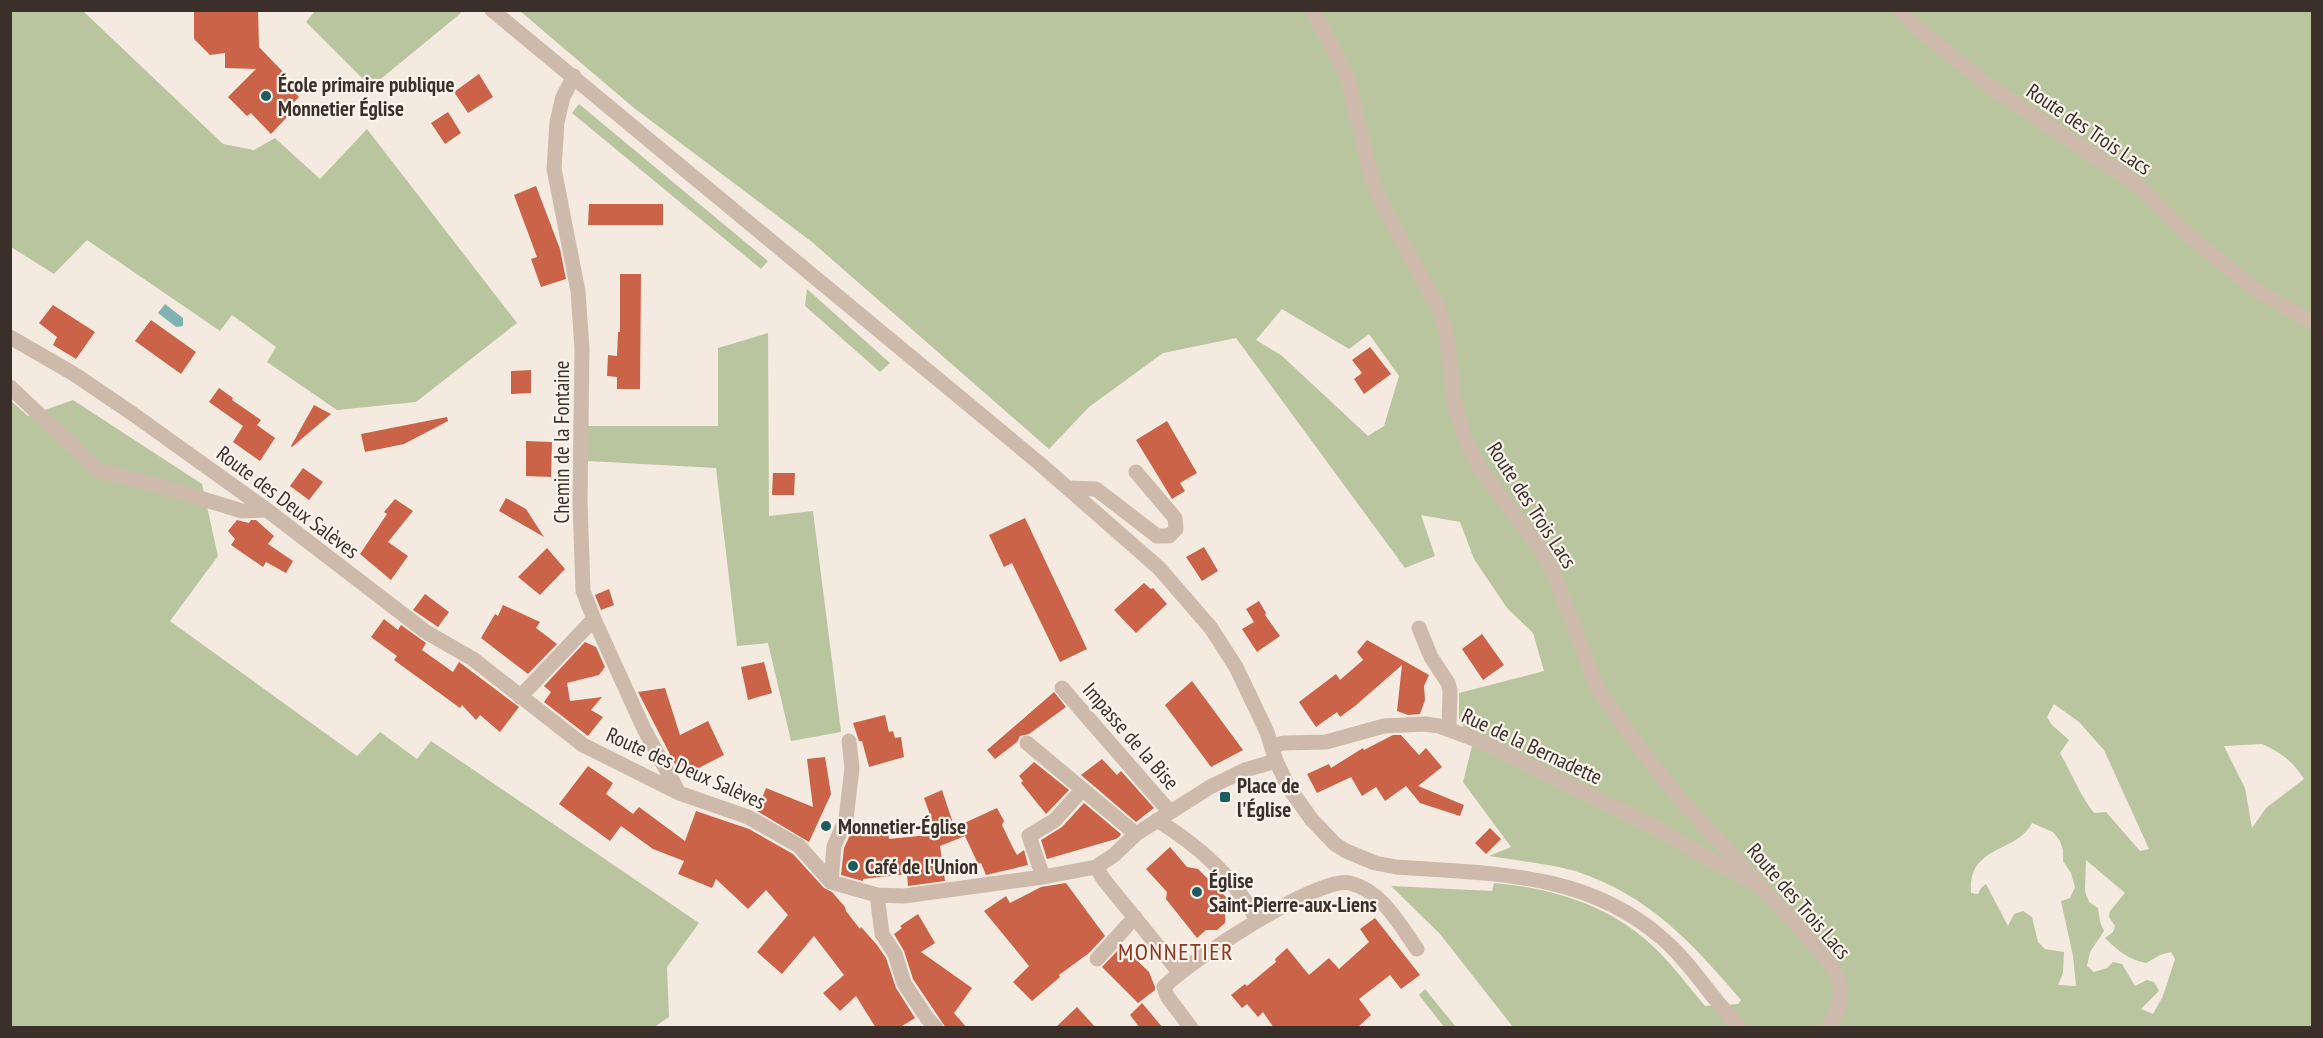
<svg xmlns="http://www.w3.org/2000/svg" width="2323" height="1038" font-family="'PT Sans Narrow',sans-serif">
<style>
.green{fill:#b9c59f;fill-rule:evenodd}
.water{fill:#7eb2b3}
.building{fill:#cb6348}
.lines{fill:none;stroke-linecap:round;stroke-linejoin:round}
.minor{stroke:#cebaab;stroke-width:15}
.tertiary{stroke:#cebaab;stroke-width:15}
.poi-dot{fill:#1d5d5f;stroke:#fbf4ed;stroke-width:2}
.labels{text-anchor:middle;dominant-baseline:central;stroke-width:4.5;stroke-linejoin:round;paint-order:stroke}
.poi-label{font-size:21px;font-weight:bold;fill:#3b2f2a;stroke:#fbf4ed;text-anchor:start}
.street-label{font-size:21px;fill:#3b2f2a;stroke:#fbf4ed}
.quarter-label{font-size:24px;letter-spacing:1.5px;fill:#8e3620;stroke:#fbf4ed}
</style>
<rect width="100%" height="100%" fill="#f4eae0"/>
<path class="green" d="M10,11H83L223,144L254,150L275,138L320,179L367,129L517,323L416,402L337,410L267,362L276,347L232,315L220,331L87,240L54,274L11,247Z
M461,11V13L371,87L306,22L315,11Z
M520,11H2312V1027H1513L1440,934L1391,886L1492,891L1494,883C1554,888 1613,906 1657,950C1674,967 1689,987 1705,1006L1738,1004L1741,1000C1694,945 1648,894 1575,871C1547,863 1518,861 1489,856L1511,847L1463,782L1473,742L1459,720V693L1544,671L1533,633L1507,608L1474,559L1460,522L1421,515L1435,556L1405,568L1236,338L1163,353L1089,407L1049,449L812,242L634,108ZM1282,309L1349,349L1369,334L1399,376L1384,426L1368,436L1281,355L1256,340ZM2054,704L2079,722L2104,750L2149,849L2140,851L2106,812L2094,813C2080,795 2071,772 2060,753L2069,740L2052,725L2047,717ZM2262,744C2281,752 2293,762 2304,779L2266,808L2252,828L2245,788L2224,746ZM2032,823L2053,832L2060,841L2063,850V861L2071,873L2075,887L2070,898L2061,901L2073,956L2076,986L2058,985L2063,973L2064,952L2045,949L2038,942L2032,917L2023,911L2014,914L2008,926L1986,884L1981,888L1978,894L1971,893C1968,844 2016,854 2032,823ZM2086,860L2125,893L2110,911L2109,917L2115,926L2113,932L2105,938C2117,950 2129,960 2146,963L2160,955L2171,952L2175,959L2163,996L2153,1014L2141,1009L2159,991L2154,982L2147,980L2135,986L2122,964L2113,962L2107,968L2094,972L2087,966L2090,952L2104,931L2100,922L2098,908L2089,902L2085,891Z
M579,104L768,261L761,269L572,113Z
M807,289L890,363L880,372L805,306Z
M768,333L769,516L813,511L841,732L791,741L768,643L737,646L716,468L588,461V426H718V348Z
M10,400L28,416L73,400L202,484L218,556L170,621L357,756L380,732L417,759L431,741L699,923L667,967L669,1017L653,1028L11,1027Z
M1425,989L1456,1027H1444L1419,995Z"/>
<path class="water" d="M165,304L183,318V326L176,327L158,313Z"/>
<path class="building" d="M194,10H258L259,47L287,76L283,80L299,97L283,113L287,117L271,134L251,113L247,116L228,97L256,69L225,68V53L210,55L194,39Z
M479,74L493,97L468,113L454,92Z
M448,112L461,133L445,144L431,123Z
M536,186L560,249L566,279L541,287L531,259L537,257L514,195Z
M589,204H663V225H588Z
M620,274H641L640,389H617V377L607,376L608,355L617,356L618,332H620Z
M53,305L95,332L76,359L53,345L57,337L39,323Z
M151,320L196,352L181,374L135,341Z
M1370,347L1391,374L1364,394L1354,379L1362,373L1352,360Z
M531,370V393L511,394V371Z
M219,388L233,398L232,400L261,420L257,425L275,438L260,461L233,442L243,426L209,402Z
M314,405L331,414L292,447L291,446Z
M447,417L448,421L404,444L365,452L361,434Z
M1167,421L1197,473L1180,483L1185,491L1172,499L1136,440Z
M526,441L552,442L551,477L526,476Z
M303,468L323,482L309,500L290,486Z
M773,473H795L794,495H772Z
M506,498L526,509L544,537L499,511Z
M395,499L413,511L388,542L408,556L391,580L360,554L387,514L384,512Z
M1025,518L1087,649L1060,662L1012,563L1004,567L989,535Z
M237,520L249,523L251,520H256L274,536L268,544L293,561L286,573L266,562L263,567L231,545L235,539L228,531Z
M1204,547L1218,571L1202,581L1186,557Z
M547,548L565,569L540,595L518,577Z
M1144,583L1151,589L1153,588L1167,604L1136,633L1114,610Z
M609,589L614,605L601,610L595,595Z
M425,594L449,612L438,627L413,610Z
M1259,601L1266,613L1265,615L1280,636L1257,652L1242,629L1254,622L1246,609Z
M503,605L540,622L536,628L557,644L528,674L481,638L495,614L498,616Z
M384,619L398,630L401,625L426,643L422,650L453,672L459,662L519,707L500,732L480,715L476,720L462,705L460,708L394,660L397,656L371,637Z
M1482,634L1504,665L1483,680L1462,649Z
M1367,640L1429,675L1424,686L1425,700L1420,714L1408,715L1397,711L1402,665L1355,706L1340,717L1337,712L1316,727L1299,702L1336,674L1340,680L1363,660L1357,652Z
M585,642L596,647L605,667L599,675L567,683L570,701L602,697L591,710L603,717L588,736L544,702L551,692L544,686Z
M764,662L772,693L748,700L741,667Z
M1192,681L1243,750L1211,767L1165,705Z
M665,688L680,735L708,721L724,755L691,772L687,763L677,768L638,692Z
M1054,692L1066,707L1029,734L1020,736L1017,742L995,759L987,750Z
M885,715L889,732L893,731L895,738L901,737L904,757L869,767L862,741H859L853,723Z
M1393,735H1401L1419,755L1426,748L1442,767L1418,786L1464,805L1460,816L1420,803L1406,786L1385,801L1376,787L1362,796L1351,777L1317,793L1307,774L1329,764L1331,768L1363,748L1364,750Z
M825,757L831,794L809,842L757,811L766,788L813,807L807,759Z
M1102,759L1117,775L1121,771L1154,808L1136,822L1081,775Z
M1034,762L1069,790L1046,814L1021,783L1023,781L1019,776Z
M588,766L613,783L606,794L633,814L639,807L685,841L696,811L749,829L793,854L824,888L832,892L845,907L846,911L860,929L861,927L877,945L886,958L896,988L915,1018L899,1028H876L856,996L840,1011L823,993L844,975L814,936L782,974L757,952L788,915L766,890L748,909L716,879L712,888L678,874L684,861L653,849L621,826L610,841L559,804Z
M942,790L956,832L963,831L960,825L997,808L1004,821L1002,825L1013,848L1017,855L1024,850L1028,865L986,875L981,863L978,864L965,836L940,846L945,881L908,886L907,874L863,879V881L841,875L844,848L855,824L887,823L889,839L937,834L924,798Z
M1084,803L1121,834L1120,836L1116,839L1047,859L1041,840L1062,827Z
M1490,828L1501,839L1486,854L1475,843Z
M1170,847L1187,867L1198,869L1233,904L1225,912V923L1217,930H1206L1197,938L1166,899L1167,892L1146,869Z
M1066,883L1105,936L1089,953L1059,975L1060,977L1032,1001L1013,982L1029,966L984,911L1006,896L1010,903L1041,887Z
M918,914L935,943L921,952L972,988L954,1013L967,1028H946L913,979L904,951L894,934L902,928L900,926Z
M1375,918L1420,975L1401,989L1390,975L1359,999L1371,1015L1357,1028H1274L1263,1012L1258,1017L1247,1004L1242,1008L1231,995L1245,984L1247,986L1276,962L1275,959L1287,948L1309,975L1329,958L1339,969L1369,942L1360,929Z
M1122,946L1149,972L1155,987V990L1138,1003L1102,967Z
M1142,1003L1163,1028H1140L1130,1015Z
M1077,1007L1096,1028H1055Z"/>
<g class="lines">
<path class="minor" d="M574,76L563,97L557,122L554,169L578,291L582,349L580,501L583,591L594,619L644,729L679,793
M10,337L74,374L133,414L267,510L426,632L473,659L583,745L679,793L748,817L799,846L831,882L877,895L904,896L1043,877L1096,867L1114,855L1136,834L1210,787L1245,770L1276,761
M10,387L99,471L153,484L242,511L267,510
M1069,488L1096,489L1157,536H1169L1176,529L1175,518L1136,472
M1419,628L1431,657L1448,683L1450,690L1449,729
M1062,688L1169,811
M520,697L594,619
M1027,743L1136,834
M1272,746L1284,743L1326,742L1384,726L1425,724L1439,726L1482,742L1656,828L1704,856L1758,884
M1157,820C1200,847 1232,875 1257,920
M1096,867L1104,880L1179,972
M1043,877L1029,836L1055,820L1082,790
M831,882L834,846L846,819L852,768L849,741
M877,895L882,934L895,954L904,983L927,1018L936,1028
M1097,959L1135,917
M1191,1028L1167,996L1164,987C1189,961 1318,876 1350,883C1382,891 1399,924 1417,949"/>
<path class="tertiary" d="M492,10L1039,463L1159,568L1211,628L1236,667L1267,732L1276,761L1289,788L1312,820L1335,844L1346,851L1375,863L1396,867C1491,874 1586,871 1663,939C1693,965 1712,1000 1741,1028
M1313,10L1348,79L1370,172L1380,200L1438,307L1446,331L1455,406L1466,440L1479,467L1538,546L1552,569L1598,689L1643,753L1680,799L1823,954C1843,979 1848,1000 1827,1028
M1900,10L1914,25L1987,85L2137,184L2187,234L2254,289L2312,322"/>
</g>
<g class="poi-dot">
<circle cx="266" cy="96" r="6"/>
<rect x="1219" y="791" width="12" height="12" rx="3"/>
<circle cx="826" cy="826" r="6"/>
<circle cx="853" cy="866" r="6"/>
<circle cx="1197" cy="892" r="6"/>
</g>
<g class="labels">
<g class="poi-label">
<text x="278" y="84">École primaire publique<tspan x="278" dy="24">Monnetier Église</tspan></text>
<text x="1237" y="785">Place de<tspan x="1237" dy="24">l'Église</tspan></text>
<text x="838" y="826">Monnetier-Église</text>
<text x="865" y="866">Café de l'Union</text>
<text x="1209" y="880">Église<tspan x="1209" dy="24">Saint-Pierre-aux-Liens</tspan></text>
</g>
<g class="street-label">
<text transform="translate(2089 129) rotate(34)">Route des Trois Lacs</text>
<text transform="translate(561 442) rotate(-90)">Chemin de la Fontaine</text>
<text transform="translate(288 502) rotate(37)">Route des Deux Salèves</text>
<text transform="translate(1532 505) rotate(57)">Route des Trois Lacs</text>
<text transform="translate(1131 736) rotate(49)">Impasse de la Bise</text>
<text transform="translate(1532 746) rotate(25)">Rue de la Bernadette</text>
<text transform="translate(686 768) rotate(24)">Route des Deux Salèves</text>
<text transform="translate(1799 901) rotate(49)">Route des Trois Lacs</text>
</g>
<g class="quarter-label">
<text x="1176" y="951">MONNETIER</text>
</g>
</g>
<rect width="2323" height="1038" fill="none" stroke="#3b2f2a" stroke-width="24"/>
</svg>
